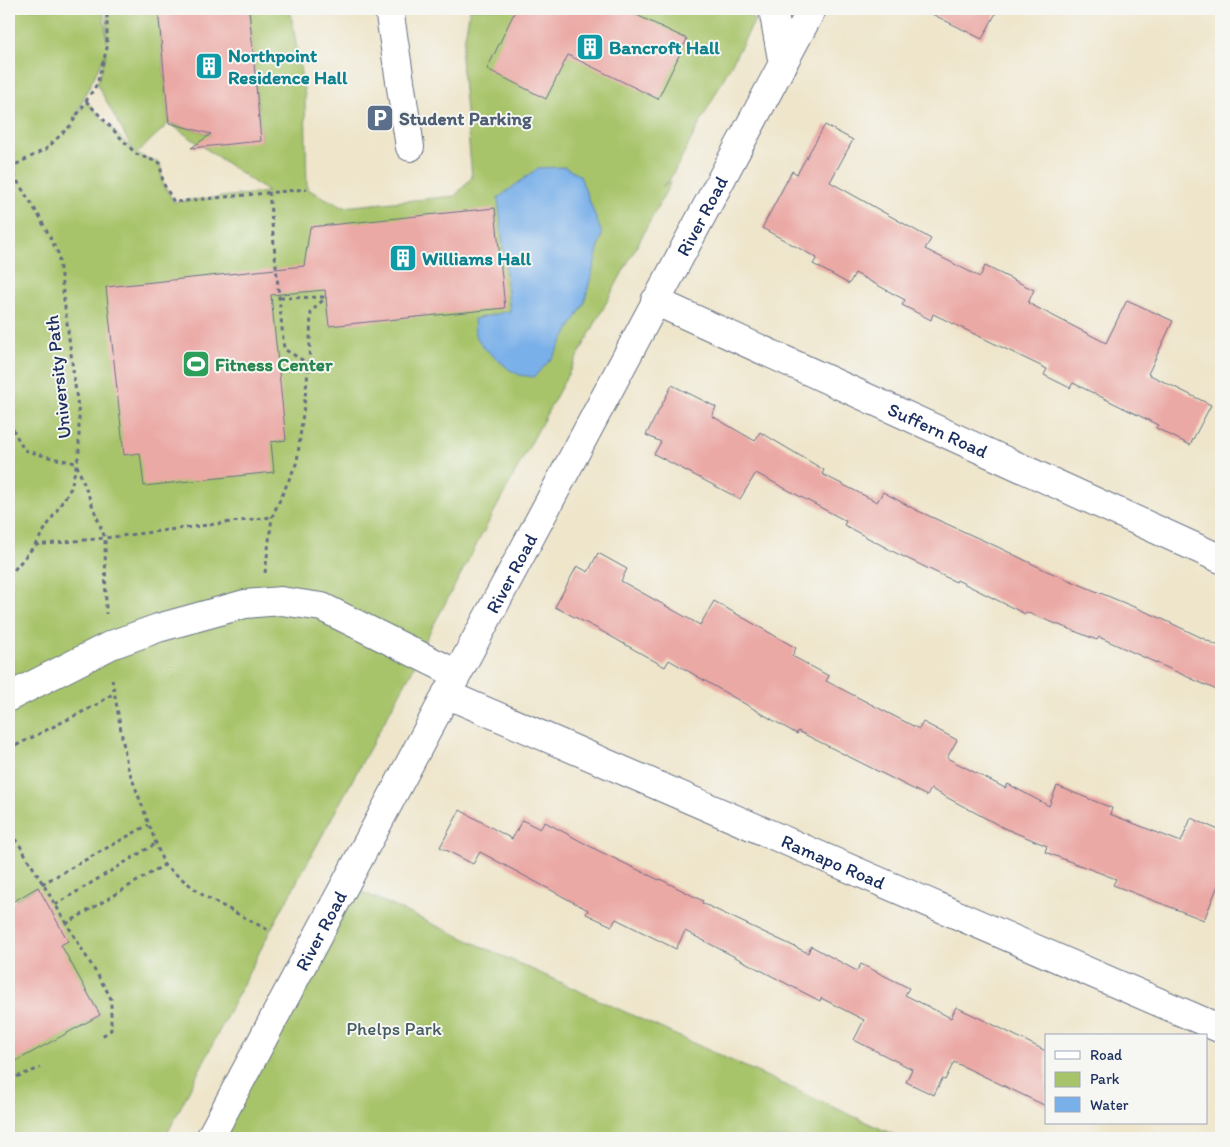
<svg xmlns="http://www.w3.org/2000/svg" width="1230" height="1147" font-family="Itim,sans-serif">
<style>
.green{fill:#a8c46b;stroke:#627a64;fill-rule:evenodd}
.water{fill:#7ab0e9;stroke:#4a70a4}
.building{fill:#eba9a5}
.lines{fill:none;stroke-linecap:round;stroke-linejoin:round}
.minor-casing{stroke:#656f84;stroke-width:30}
.major-casing{stroke:#656f84;stroke-width:30}
.path{stroke:#656f84;stroke-width:3;stroke-dasharray:4 4;stroke-linecap:butt}
.minor{stroke:#fff;stroke-width:28}
.major{stroke:#fff;stroke-width:28}
.labels{text-anchor:middle;dominant-baseline:central;stroke-width:4;stroke-linejoin:round;paint-order:stroke}
.culture-label{font-size:19px;font-weight:bold;fill:#0d838f;stroke:#f6f6f2;text-anchor:start}
.service-label{font-size:19px;font-weight:bold;fill:#4e5e75;stroke:#f6f6f2;text-anchor:start}
.street-label{font-size:19px;fill:#1b2f5e;stroke:#f6f6f2}
.leisure-label{font-size:19px;font-weight:bold;fill:#27864d;stroke:#f6f6f2;text-anchor:start}
.park-label{font-size:19px;fill:#455c62;stroke:#f6f6f2}
</style>
<rect width="100%" height="100%" fill="#f6f6f2"/>
<filter id="ink" filterUnits="userSpaceOnUse"><feTurbulence type="fractalNoise" baseFrequency=".02" numOctaves="2"/><feDisplacementMap in="SourceGraphic" scale="10" xChannelSelector="R" yChannelSelector="G"/><feConvolveMatrix kernelMatrix="1 2 1 2 8 2 1 2 1" color-interpolation-filters="sRGB"/></filter>
<filter id="wash" filterUnits="userSpaceOnUse"><feTurbulence type="fractalNoise" baseFrequency=".0096" numOctaves="4" result="noise"/><feDisplacementMap in="SourceGraphic" scale="20" xChannelSelector="R" yChannelSelector="G"/><feGaussianBlur stdDeviation="1.12" result="paint"/><feColorMatrix in="noise" values="0 0 0 0 0 0 0 0 0 0 0 0 0 0 0 0 0 1.4 0 .05"/><feComposite in="paint" operator="in"/></filter>
<g filter="url(#wash)">
<rect width="100%" height="100%" fill="#eee5ca"/>
<path class="green" d="M9,9H103L107,42V9H158L169,123L211,134L261,141L249,9H290L305,96L307,189L343,207L455,196L472,177L461,58L470,9H738L755,20L669,181L662,186L671,182L418,654L413,669L270,931L165,1138H9V1064L100,1015L81,981L69,987L37,887L16,900L9,887ZM106,53L97,84L134,152L86,101L73,120ZM169,123L268,192L174,202L163,183L160,163L136,154Z
M345,884L901,1138H210Z"/>
<path class="water" d="M565,167L580,176L602,234L584,304L553,357L534,377L520,375L510,370L483,347L475,335L474,319L510,311L498,198L538,168Z"/>
<g id="blocks">
<path class="building" d="M158,9H249L261,141L191,148L211,134L169,123Z
M516,9H624L687,39L658,99L568,55L546,99L487,69Z
M922,9H998L982,39Z
M825,125L853,140L830,182L931,239L925,249L980,277L985,266L1034,290L1028,303L1106,343L1127,300L1173,321L1148,374L1211,405L1190,445L1156,428L1158,425L1073,383L1070,388L1044,375L1047,369L933,314L931,320L902,305L905,300L855,273L849,284L813,264L817,258L762,228L792,171L797,174Z
M495,208L505,308L329,326L325,290L271,295L286,440L271,442L274,472L144,486L140,453L124,455L106,287L304,266L310,227Z
M672,385L716,407L712,416L755,441L760,432L824,470L822,474L877,502L883,492L916,510L1000,548L1047,571L1156,616L1221,647V692L1099,637L1097,640L1026,612L1025,614L957,580L956,582L896,553L844,525L846,521L756,473L740,499L654,454L661,442L646,435Z
M598,553L627,569L621,581L700,625L714,601L796,648L792,656L829,676L826,681L919,729L923,722L957,740L947,758L1005,788L1008,784L1049,806L1057,786L1112,808L1110,814L1181,842L1191,818L1221,831V878L1204,920L1113,885L1116,879L1045,852L1047,846L1004,828L931,789L927,796L798,731L797,734L669,660L665,667L596,628L555,607L577,566L588,572Z
M460,810L512,839L522,820L540,829L545,822L597,850L659,880L660,879L703,901L702,903L808,953L811,946L857,971L861,964L909,988L905,995L951,1018L956,1007L996,1026L1046,1051V1106L954,1062L945,1080L942,1079L934,1095L906,1082L912,1069L854,1040L864,1020L821,998L820,1001L685,931L676,949L616,919L612,926L586,914L588,910L480,852L473,864L440,847Z
M38,887L68,941L61,945L100,1015L9,1065V904Z"/>
</g>
</g>
<g filter="url(#ink)">
<use href="#blocks" fill-opacity="0" stroke="#656f84" stroke-width="1"/>
<g class="lines">
<g class="minor-casing">
<g id="minor">
<path d="M389,9L410,147"/>
<path id="s1" d="M655,301L1221,559"/>
<path id="s2" d="M446,694L1221,1029"/>
<path d="M9,697L111,645L158,628L245,604L281,601L322,607L457,674"/>
</g>
</g>
<g class="major-casing">
<g id="major">
<path d="M773,9L783,65"/>
<path id="s3" d="M210,1138L812,9"/>
</g>
</g>
<path class="path" d="M86,101L136,154L160,163L163,183L174,202L307,189
M9,168L46,149L70,126L97,84L107,48V9
M269,192L284,349L309,364
M280,298L325,297
M9,422L24,450L52,458L76,463L105,538L106,614
M35,545L105,538L272,517
M265,573L272,517L297,462L309,364L311,312L326,297
M9,576L35,545L71,488L79,453V416L58,253L39,216L9,168
M112,679L127,765L164,865L204,896L270,931
M9,749L98,704L114,693
M9,833L19,844L107,991L111,999V1030L102,1036
M42,884L148,825
M55,905L155,844
M66,924L164,865
M9,1077H16L40,1068"/>
<use href="#minor" class="minor"/>
<use href="#major" class="major"/>
</g>
</g>
<defs>
<g id="building-square" transform="scale(1.4375)"><rect x="-9" y="-9" width="18" height="18" rx="4" fill="#0f9aa8" stroke="#f6f6f2"/><path d="M-4-6H4V6H1V3H-1V6H-4ZM-2.5-4.3h1.7v1.8h-1.7ZM.8-4.3h1.7v1.8H.8ZM-2.5-1h1.7V.8h-1.7ZM.8-1h1.7V.8H.8Z" fill="#fff"/></g>
<g id="parking-square" transform="scale(1.4375)"><rect x="-9" y="-9" width="18" height="18" rx="4" fill="#5c6f8a" stroke="#f6f6f2"/><path d="M-3.5-5.5H1a3.5 3.5 0 0 1 0 7H-1V5.5H-3.5ZM-1-3.4V-.6H.8a1.4 1.4 0 0 0 0-2.8Z" fill="#fff"/></g>
<g id="stadium-square" transform="scale(1.4375)"><rect x="-9" y="-9" width="18" height="18" rx="4" fill="#2e9e5b" stroke="#f6f6f2"/><path d="M0-5a6.5 5 0 1 0 0 10a6.5 5 0 1 0 0-10ZM-3.5-1.8h7v3.6h-7Z" fill="#fff"/></g>
</defs>
<g fill-rule="evenodd">
<use href="#building-square" x="590" y="47"/>
<use href="#building-square" x="209" y="66"/>
<use href="#parking-square" x="380" y="118"/>
<use href="#building-square" x="403" y="258"/>
<use href="#stadium-square" x="196" y="364"/>
</g>
<g class="labels">
<g class="culture-label">
<text x="609" y="47">Bancroft Hall</text>
<text x="228" y="55">Northpoint<tspan x="228" dy="22">Residence Hall</tspan></text>
<text x="422" y="258">Williams Hall</text>
</g>
<g class="service-label">
<text x="399" y="118">Student Parking</text>
</g>
<g class="street-label">
<text stroke="none"><textPath href="#s3" startOffset="1045">River Road</textPath></text>
<text transform="translate(58 377) rotate(-96)">University Path</text>
<text stroke="none"><textPath href="#s1" startOffset="311">Suffern Road</textPath></text>
<text stroke="none"><textPath href="#s3" startOffset="640">River Road</textPath></text>
<text stroke="none"><textPath href="#s2" startOffset="422">Ramapo Road</textPath></text>
<text stroke="none"><textPath href="#s3" startOffset="235">River Road</textPath></text>
</g>
<g class="leisure-label">
<text x="215" y="364">Fitness Center</text>
</g>
<g class="park-label">
<text x="394" y="1028">Phelps Park</text>
</g>
</g>
<rect width="1230" height="1147" fill="none" stroke="#f6f6f2" stroke-width="30"/>
<rect x="1045" y="1034" width="162" height="90" fill="#f6f6f2" stroke="#9ea6b7"/>
<rect x="1055" y="1051" width="25" height="8" fill="#ffffff" stroke="#9ea6b7"/>
<text x="1090" y="1060" font-size="15" fill="#1b2f5e">Road</text>
<rect x="1055" y="1072" width="25" height="15" fill="#a8c46b" stroke="#9ea6b7"/>
<text x="1090" y="1084" font-size="15" fill="#1b2f5e">Park</text>
<rect x="1055" y="1097" width="25" height="15" fill="#7ab0e9" stroke="#9ea6b7"/>
<text x="1090" y="1110" font-size="15" fill="#1b2f5e">Water</text>
</svg>
